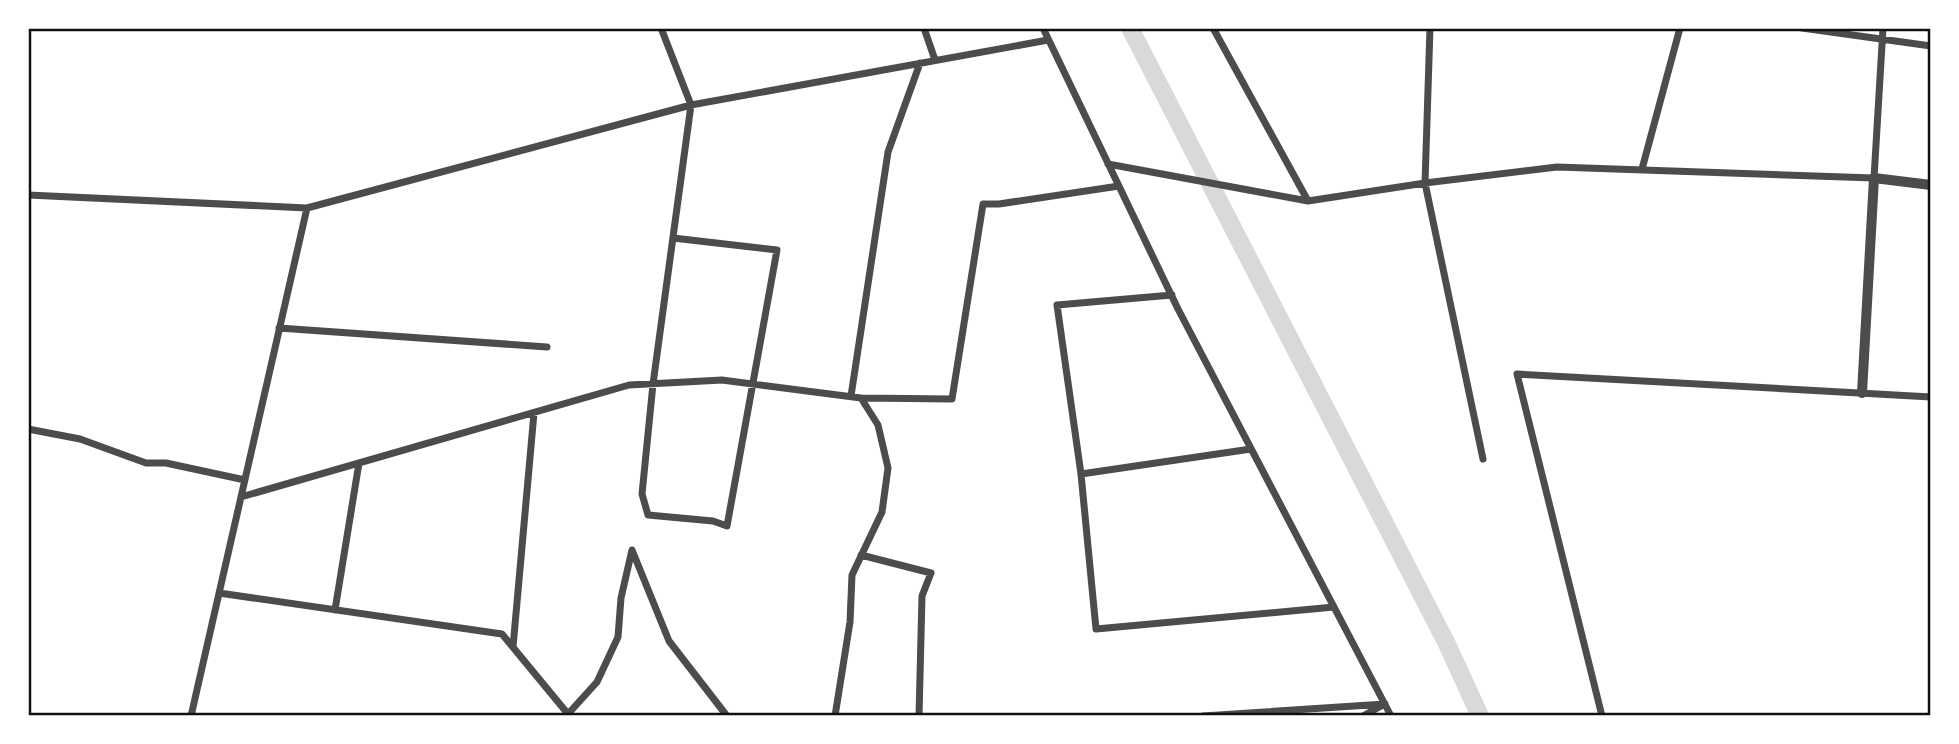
<svg xmlns="http://www.w3.org/2000/svg" width="1959" height="744" font-family="'Open Sans',sans-serif">
<style>
.lines{fill:none;stroke-linecap:round;stroke-linejoin:round}
.canal{stroke:#d9d9d9;stroke-width:18}
.minor{stroke:#4c4c4c;stroke-width:7}
.tertiary{stroke:#4c4c4c;stroke-width:10}
.neatline{fill:none;stroke:#111;stroke-width:2.5}
</style>
<rect width="100%" height="100%" fill="#fff"/>
<g class="lines">
<path class="canal" d="M1130,28L1447,644L1480,716"/>
<path class="minor" d="M661,28L691,105L1048,40
M924,28L935,60
M1043,28L1178,309L1391,716
M1213,28L1308,201L1425,183L1557,167L1874,178L1883,28
M1430,28L1425,183L1483,459
M1802,28L1931,46
M1108,164L1308,201
M1642,169L1680,28
M28,195L307,208L691,105L653,384L642,494L648,515L713,521L727,526L777,250L673,238
M279,328L547,347
M851,396L888,152L920,63
M861,398L952,399L983,204H999L1119,186
M28,429L80,439L146,463H166L245,480
M1251,449L1081,474L1096,629L1334,607
M1081,474L1057,305L1172,295
M241,497L307,208
M861,555L931,573L922,596L919,716
M219,593L502,634L568,714
M335,610L359,463
M513,647L534,413
M191,716L241,497L629,385L722,380L861,398L878,425L888,468L882,512L852,575L850,622L835,716
M569,716L568,714L597,682L618,637L621,598L632,550L669,641L727,716
M1203,716L1385,704
M1363,716L1381,706
M1602,716L1517,374L1931,397"/>
<path class="tertiary" d="M1862,393L1874,178L1931,185"/>
</g>
<rect width="1959" height="744" fill="none" stroke="#ffffff" stroke-width="60"/>
<rect x="30" y="30" width="1899" height="684" class="neatline"/>
</svg>
